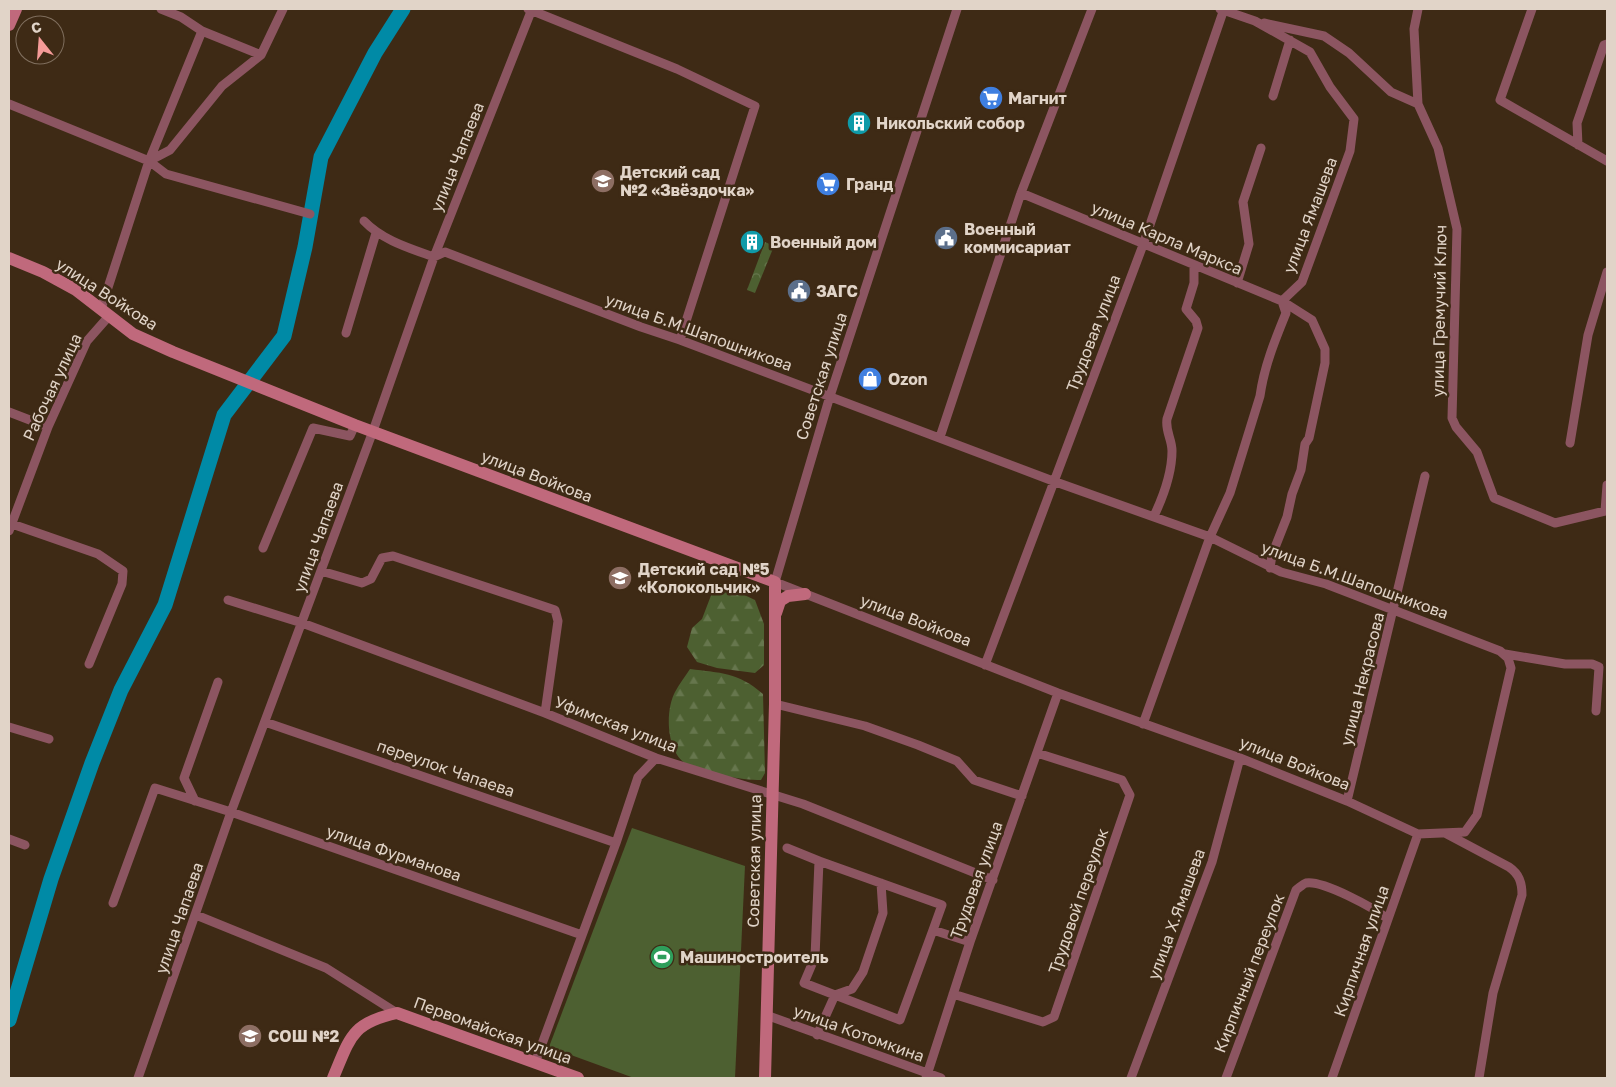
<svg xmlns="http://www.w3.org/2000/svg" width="1616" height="1087" font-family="'Golos Text',sans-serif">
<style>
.forest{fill:url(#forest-firs)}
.park{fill:url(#park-crowns)}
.garden{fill:#4d6031}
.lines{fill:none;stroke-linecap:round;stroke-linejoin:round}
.river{stroke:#008aa6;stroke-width:15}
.street{stroke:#8c5561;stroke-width:9}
.secondary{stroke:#c0697c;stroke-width:12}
.labels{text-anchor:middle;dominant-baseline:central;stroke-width:5;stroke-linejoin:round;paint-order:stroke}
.poi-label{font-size:16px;font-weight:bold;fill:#e1d4c8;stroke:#3e2a15;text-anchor:start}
.street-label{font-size:16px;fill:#e1d4c8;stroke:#3e2a15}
</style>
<defs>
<pattern id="forest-firs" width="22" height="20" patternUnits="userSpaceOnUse" patternTransform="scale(1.25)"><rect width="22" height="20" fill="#4d6031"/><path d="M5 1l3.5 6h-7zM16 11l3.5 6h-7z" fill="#66764d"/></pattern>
<pattern id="park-crowns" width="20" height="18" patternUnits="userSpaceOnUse" patternTransform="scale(1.25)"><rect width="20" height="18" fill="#4d6031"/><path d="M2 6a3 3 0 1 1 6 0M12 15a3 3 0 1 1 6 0" fill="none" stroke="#66764d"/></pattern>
</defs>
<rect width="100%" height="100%" fill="#3e2a15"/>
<path class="forest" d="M721,584L755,600L764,624V665L755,673L717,668L697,662L687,647L692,628L702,619L715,585Z
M690,669C720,673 738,672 763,694L765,773L761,780C743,780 701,774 686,764C666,751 665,711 675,692C679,684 685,677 690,669Z"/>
<path class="park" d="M765,242L774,246L755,293L747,290Z"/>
<path class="garden" d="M632,828L745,866L735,1078H634L549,1047Z"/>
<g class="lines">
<path class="river" d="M9,1020L51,879L92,763L121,690L165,605L224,415L284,336L305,247L321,157L375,53L403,9"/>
<path class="street" d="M161,9L181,17L202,31L261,55
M528,9L677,69L755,106L680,340
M1532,9L1500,100L1607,161
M1264,23L1324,36L1349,53L1391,92L1418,104L1438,148L1457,229L1452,418L1456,427L1477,452L1494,498L1555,523L1605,511L1607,485
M1273,96L1290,40
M9,104L149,161L166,174L310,214
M1418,104L1414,29L1418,9
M1578,145L1577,123L1604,45L1607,44
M149,161L202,31
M1021,193L1282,301L1312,320L1325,349V363L1309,438L1305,444L1301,470L1292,494L1287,517L1272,555L1270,568
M364,221C382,240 409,248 434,257L445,252L641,327L680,340L1053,481L1210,537L1281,572L1326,584L1500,651L1508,658L1511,668L1477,815L1465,832L1418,834L1347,801L1240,758L1058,693L775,582L830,396L957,9
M1237,283L1249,244L1243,202L1261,148
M101,309L149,161L170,150L222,86L261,55L283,9
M346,333L376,233
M9,412L48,427
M940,437L1021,193L1092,9
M1570,443L1588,335L1607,272
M1154,516C1163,497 1172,472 1172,451C1172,439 1165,431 1167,419L1198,328L1196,321L1186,309L1194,283V266
M12,524L98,554L123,571L122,584L89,664
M9,531L48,427L87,341L109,316
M263,548L313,428L350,436L355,425
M321,571L362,583L371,579L382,558L393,556L555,610L558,621L545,713
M228,600L302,623L545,713L656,758L803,804L993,880
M1505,654L1565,664H1592L1599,667L1596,711
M985,665L1143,245L1224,9
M775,704L865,726L918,745L957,761L974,780L1022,796
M265,722L616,843
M1143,724L1210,537L1230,493L1260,396C1264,367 1275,340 1286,313L1282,301L1302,282L1350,151L1354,119L1330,87L1310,52L1255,21L1220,9
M9,727L49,739
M195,801L184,778L218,682
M1347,801L1425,476
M1445,833L1509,867C1519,874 1522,882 1522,895L1493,993L1479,1078
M9,839L25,845
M787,848L819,861
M113,903L155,788L231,812L582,935
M196,915L326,968L397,1013
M953,994L1043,1022L1054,1017L1130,795L1122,780L1037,753
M835,995L900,1020L933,930
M835,995L852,989L863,972L883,913L881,883
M766,1015L941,1078
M817,1035L835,995L804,983L815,957L819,861L942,905L933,930L970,942
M535,1063L616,843L638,777L656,758
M138,1078L231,812L373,431L434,257L532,9
M926,1078L970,942L1058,693
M1131,1078L1212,862L1240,758
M1226,1078L1296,890C1299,888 1303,884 1306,883C1323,880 1374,908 1388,919
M1332,1078L1418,834"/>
<path class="secondary" d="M9,25L16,9
M9,258L43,272L76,290L133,334L173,352L355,425L775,582V704L765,1078
M776,613L780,601L788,596L805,594
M333,1078C350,1038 351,1023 397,1013L578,1078"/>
</g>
<defs>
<g id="supermarket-disc" transform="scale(1.25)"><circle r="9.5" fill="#3f7fe0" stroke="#3e2a15"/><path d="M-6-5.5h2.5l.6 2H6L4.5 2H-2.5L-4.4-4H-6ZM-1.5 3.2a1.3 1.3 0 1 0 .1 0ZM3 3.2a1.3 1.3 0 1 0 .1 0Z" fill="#fff"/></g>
<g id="building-disc" transform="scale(1.25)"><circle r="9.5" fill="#0f9aa8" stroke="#3e2a15"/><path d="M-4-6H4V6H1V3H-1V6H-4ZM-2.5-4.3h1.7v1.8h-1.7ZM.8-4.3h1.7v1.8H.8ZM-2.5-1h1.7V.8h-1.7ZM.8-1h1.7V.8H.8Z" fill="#fff"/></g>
<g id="school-disc" transform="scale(1.25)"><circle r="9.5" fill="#8d6e63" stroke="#3e2a15"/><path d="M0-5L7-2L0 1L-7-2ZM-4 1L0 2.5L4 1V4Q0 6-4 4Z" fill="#fff"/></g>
<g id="civic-disc" transform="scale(1.25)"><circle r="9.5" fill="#5c6f8a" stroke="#3e2a15"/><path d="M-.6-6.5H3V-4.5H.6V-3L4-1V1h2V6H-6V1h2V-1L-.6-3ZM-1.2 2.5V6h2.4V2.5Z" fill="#fff"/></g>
<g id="shop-disc" transform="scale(1.25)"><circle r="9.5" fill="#3f7fe0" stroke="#3e2a15"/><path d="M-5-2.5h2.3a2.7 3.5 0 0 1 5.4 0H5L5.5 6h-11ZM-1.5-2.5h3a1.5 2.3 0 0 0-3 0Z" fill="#fff"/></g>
<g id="stadium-disc" transform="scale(1.25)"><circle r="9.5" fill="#2e9e5b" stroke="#3e2a15"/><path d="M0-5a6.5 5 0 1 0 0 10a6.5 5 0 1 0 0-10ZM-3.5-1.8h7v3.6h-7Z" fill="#fff"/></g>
</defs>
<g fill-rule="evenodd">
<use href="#supermarket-disc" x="991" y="98"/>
<use href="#building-disc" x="859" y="123"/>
<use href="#school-disc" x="603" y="181"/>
<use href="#supermarket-disc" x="828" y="184"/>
<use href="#civic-disc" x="946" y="238"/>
<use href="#building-disc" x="752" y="242"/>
<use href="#civic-disc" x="799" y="291"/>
<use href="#shop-disc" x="870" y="379"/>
<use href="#school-disc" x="620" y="578"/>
<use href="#stadium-disc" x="662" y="957"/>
<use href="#school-disc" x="250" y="1036"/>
</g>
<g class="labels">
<g class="poi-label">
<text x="1008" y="98">Магнит</text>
<text x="876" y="123">Никольский собор</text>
<text x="620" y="172">Детский сад<tspan x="620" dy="18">№2 «Звёздочка»</tspan></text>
<text x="846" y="184">Гранд</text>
<text x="964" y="229">Военный<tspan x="964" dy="18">коммисариат</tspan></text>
<text x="770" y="242">Военный дом</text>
<text x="816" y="291">ЗАГС</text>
<text x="888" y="379">Ozon</text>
<text x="638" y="569">Детский сад №5<tspan x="638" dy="18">«Колокольчик»</tspan></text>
<text x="680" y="957">Машиностроитель</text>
<text x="268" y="1036">СОШ №2</text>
</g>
<g class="street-label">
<text transform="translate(457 157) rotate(-68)">улица Чапаева</text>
<text transform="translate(1310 215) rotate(-69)">улица Ямашева</text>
<text transform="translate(1167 238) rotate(23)">улица Карла Маркса</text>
<text transform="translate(107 294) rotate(33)">улица Войкова</text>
<text transform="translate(1439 311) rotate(-89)">улица Гремучий Ключ</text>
<text transform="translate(699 332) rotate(20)">улица Б.М.Шапошникова</text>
<text transform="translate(1093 333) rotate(-69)">Трудовая улица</text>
<text transform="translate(821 376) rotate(-72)">Советская улица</text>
<text transform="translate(52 387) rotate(-65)">Рабочая улица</text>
<text transform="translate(537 476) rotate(21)">улица Войкова</text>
<text transform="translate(318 537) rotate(-70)">улица Чапаева</text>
<text transform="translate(1355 580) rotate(20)">улица Б.М.Шапошникова</text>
<text transform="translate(916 620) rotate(21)">улица Войкова</text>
<text transform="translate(1362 679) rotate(-76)">улица Некрасова</text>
<text transform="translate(616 724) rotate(21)">Уфимская улица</text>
<text transform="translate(1295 763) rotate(22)">улица Войкова</text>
<text transform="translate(446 768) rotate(19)">переулок Чапаева</text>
<text transform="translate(394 853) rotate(19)">улица Фурманова</text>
<text transform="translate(754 861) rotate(-89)">Советская улица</text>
<text transform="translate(976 880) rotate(-70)">Трудовая улица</text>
<text transform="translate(1078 901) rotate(-71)">Трудовой переулок</text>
<text transform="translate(1176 914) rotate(-70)">улица Х.Ямашева</text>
<text transform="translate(179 918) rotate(-71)">улица Чапаева</text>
<text transform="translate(1361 951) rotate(-71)">Кирпичная улица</text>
<text transform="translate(1249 973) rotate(-69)">Кирпичный переулок</text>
<text transform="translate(493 1030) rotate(20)">Первомайская улица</text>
<text transform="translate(859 1033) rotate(20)">улица Котомкина</text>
</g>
</g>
<rect width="1616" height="1087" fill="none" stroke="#e1d4c8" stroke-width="20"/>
<g transform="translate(40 40) rotate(343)"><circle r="24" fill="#3e2a15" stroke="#7f6e5d"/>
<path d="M0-4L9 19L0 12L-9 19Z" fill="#f59b98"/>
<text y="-8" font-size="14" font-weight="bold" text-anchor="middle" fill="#e1d4c8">С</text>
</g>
</svg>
